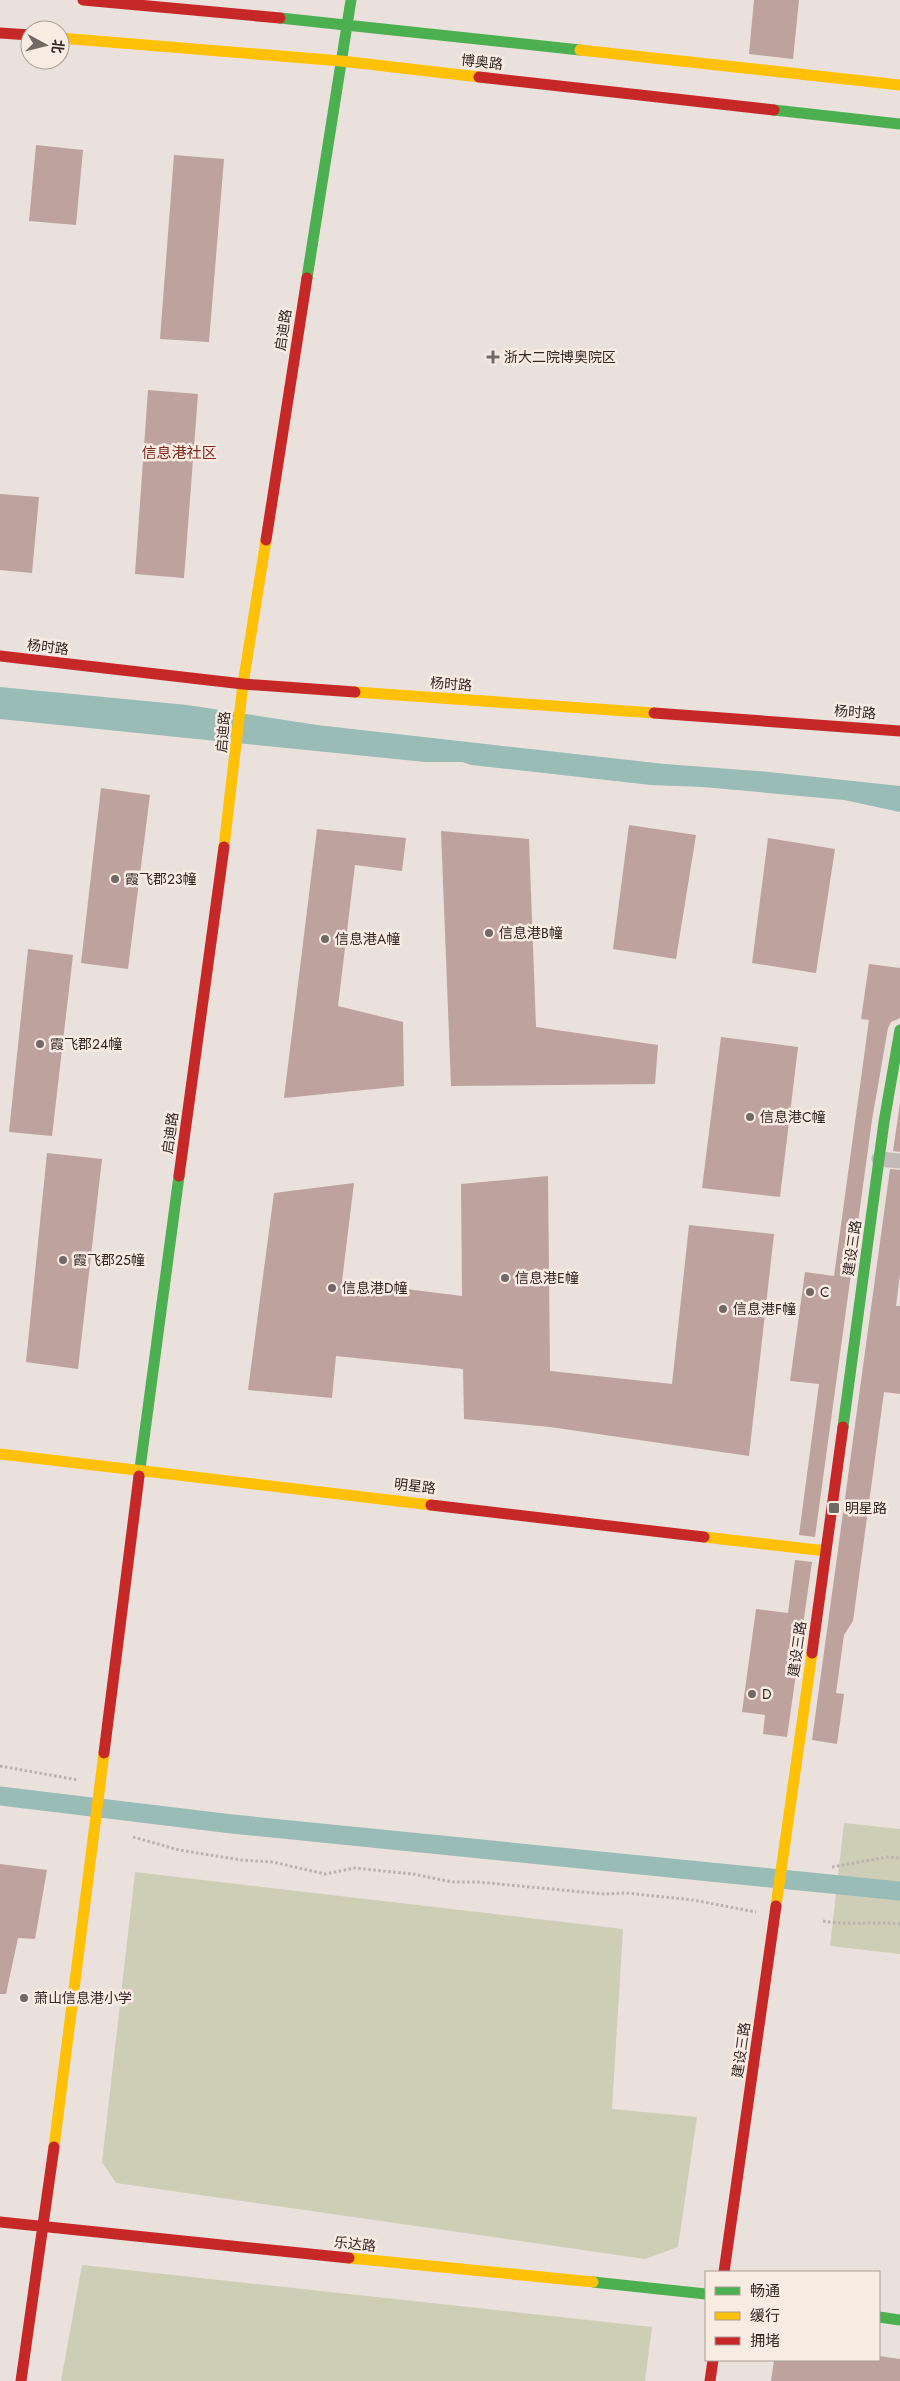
<svg xmlns="http://www.w3.org/2000/svg" width="900" height="2381" font-family="Jost,'Noto Sans SC',sans-serif">
<style>
.green{fill:#ceceb6}
.water{fill:#99bcb7}
.lines{fill:none;stroke-linecap:round;stroke-linejoin:round}
.canal{stroke:#99bcb7;stroke-width:19}
.building{fill:#bda29d}
.path{stroke:#bbb2ae;stroke-width:3;stroke-dasharray:2.5 2.5;stroke-linecap:butt}
.street{stroke:#c2bab6;stroke-width:15}
.fast{stroke:#4caf50;stroke-width:11}
.slow{stroke:#ffc107;stroke-width:11}
.jam{stroke:#c62828;stroke-width:11}
.poi-dot{fill:#726865;stroke:#f8ebe2;stroke-width:2}
.labels{text-anchor:middle;dominant-baseline:central;stroke-width:5;stroke-linejoin:round;paint-order:stroke}
.street-label{font-size:14px;fill:#322725;stroke:#f8ebe2}
.poi-label{font-size:14px;fill:#322725;stroke:#f8ebe2;text-anchor:start}
.neighbourhood-label{font-size:15px;fill:#80281f;stroke:#f8ebe2}
</style>
<rect width="100%" height="100%" fill="#eae1dc"/>
<path class="green" d="M844,1823L900,1829V1954L830,1946Z
M135,1872L623,1929L612,2109L697,2117L678,2247L645,2259L116,2183L102,2162Z
M82,2265L652,2327L645,2381H61Z"/>
<path class="water" d="M0,687L187,705L317,725L665,764L769,772L900,786V812L844,800L703,787L651,785L471,765L462,762H425L0,719Z"/>
<g class="lines">
<path class="canal" d="M0,1796L232,1824L900,1891"/>
</g>
<path class="building" d="M754,0H799L793,59L749,54Z
M36,145L83,150L76,225L29,221Z
M174,155L224,159L209,342L160,339Z
M148,390L198,394L184,578L135,574Z
M0,494L39,497L32,573L0,570Z
M101,788L150,795L128,969L81,963Z
M629,825L696,835L676,959L613,949Z
M317,829L406,838L402,871L355,865L338,1006L403,1022L404,1086L284,1098Z
M441,831L529,839L536,1027L658,1045L655,1084L451,1086Z
M768,838L835,849L816,973L752,963Z
M28,949L73,955L52,1136L9,1132Z
M869,964L900,968V1018L891,1022L888,1028L872,1120L815,1537L799,1535L819,1384L790,1381L805,1272L834,1276L869,1020L861,1019Z
M721,1037L798,1047L780,1197L702,1188Z
M900,1103V1152L893,1151Z
M47,1153L102,1159L78,1369L26,1362Z
M890,1169L900,1170V1274L896,1306H900V1394L884,1392L853,1621L844,1635L836,1693L844,1694L837,1744L812,1740Z
M548,1176L550,1371L672,1384L689,1225L774,1234L749,1456L550,1427L464,1419L463,1369L336,1356L332,1398L248,1390L274,1193L354,1183L342,1281L462,1296L461,1184Z
M795,1560L812,1562L787,1737L763,1734L765,1715L742,1712L756,1609L788,1613Z
M0,1864L47,1870L35,1939L18,1938L6,1994H0Z
M879,2356L900,2359V2381H771L774,2360H879Z"/>
<g class="lines">
<path class="path" d="M0,1766L78,1780
M133,1837L179,1850L241,1860L273,1862L325,1874L355,1868L413,1874L452,1882H478L604,1894L626,1893L693,1900L756,1912
M832,1867L887,1857L900,1858
M823,1921C849,1926 874,1921 900,1924"/>
<path class="street" d="M879,1159L900,1161"/>
<path class="fast" d="M280,18L580,50
M774,110L900,124
M307,278L351,0
M843,1427L884,1122L900,1030
M139,1476L179,1176
M593,2282L706,2294
M879,2317L900,2320"/>
<path class="slow" d="M60,38L341,61L479,77
M580,50L900,85
M355,692L654,713
M224,847L243,684L266,540
M0,1454L431,1505
M704,1537L826,1551
M776,1906L812,1653
M54,2147L104,1753
M349,2258L593,2282"/>
<path class="jam" d="M83,0L280,18
M0,33L30,35
M479,77L774,110
M266,540L307,278
M0,656L243,684L355,692
M654,713L900,731
M179,1176L224,847
M431,1505L704,1537
M812,1653L843,1427
M104,1753L139,1476
M0,2222L349,2258
M724,2272L776,1906
M21,2381L54,2147
M710,2381L713,2360"/>
</g>
<g class="poi-dot">
<path d="M490.5 349.5h5v5h5v5h-5v5h-5v-5h-5v-5h5z"/>
<circle cx="115" cy="879" r="5"/>
<circle cx="489" cy="933" r="5"/>
<circle cx="325" cy="939" r="5"/>
<circle cx="40" cy="1044" r="5"/>
<circle cx="750" cy="1117" r="5"/>
<circle cx="63" cy="1260" r="5"/>
<circle cx="505" cy="1278" r="5"/>
<circle cx="332" cy="1288" r="5"/>
<circle cx="810" cy="1292" r="5"/>
<circle cx="723" cy="1309" r="5"/>
<rect x="828" y="1502" width="12" height="12" rx="2.5"/>
<circle cx="752" cy="1694" r="5"/>
<circle cx="24" cy="1998" r="5"/>
</g>
<g class="labels">
<g class="street-label">
<text transform="translate(482 62) rotate(6)">博奥路</text>
<text transform="translate(283 330) rotate(-81)">启迪路</text>
<text transform="translate(48 647) rotate(7)">杨时路</text>
<text transform="translate(451 684) rotate(4)">杨时路</text>
<text transform="translate(855 712) rotate(4)">杨时路</text>
<text transform="translate(223 732) rotate(-85)">启迪路</text>
<text transform="translate(170 1133) rotate(-82)">启迪路</text>
<text transform="translate(852 1248) rotate(-82)">建设三路</text>
<text transform="translate(415 1486) rotate(7)">明星路</text>
<text transform="translate(797 1649) rotate(-82)">建设三路</text>
<text transform="translate(741 2050) rotate(-82)">建设三路</text>
<text transform="translate(355 2244) rotate(6)">乐达路</text>
</g>
<g class="poi-label">
<text x="504" y="357">浙大二院博奥院区</text>
<text x="125" y="879">霞飞郡23幢</text>
<text x="499" y="933">信息港B幢</text>
<text x="335" y="939">信息港A幢</text>
<text x="50" y="1044">霞飞郡24幢</text>
<text x="760" y="1117">信息港C幢</text>
<text x="73" y="1260">霞飞郡25幢</text>
<text x="515" y="1278">信息港E幢</text>
<text x="342" y="1288">信息港D幢</text>
<text x="820" y="1292">C</text>
<text x="733" y="1309">信息港F幢</text>
<text x="845" y="1508">明星路</text>
<text x="762" y="1694">D</text>
<text x="34" y="1998">萧山信息港小学</text>
</g>
<g class="neighbourhood-label">
<text x="179" y="453">信息港社区</text>
</g>
</g>
<rect x="705" y="2271" width="175" height="90" fill="#f8ebe2" stroke="#a99d96"/>
<rect x="715" y="2287" width="25" height="8" fill="#4caf50" stroke="#a99d96"/>
<text x="750" y="2296" font-size="15" fill="#322725">畅通</text>
<rect x="715" y="2312" width="25" height="8" fill="#ffc107" stroke="#a99d96"/>
<text x="750" y="2321" font-size="15" fill="#322725">缓行</text>
<rect x="715" y="2337" width="25" height="8" fill="#c62828" stroke="#a99d96"/>
<text x="750" y="2346" font-size="15" fill="#322725">拥堵</text>
<g transform="translate(45 45) rotate(97)"><circle r="24" fill="#f8ebe2" stroke="#a99d96"/>
<path d="M0-4L9 19L0 12L-9 19Z" fill="#726865"/>
<text y="-8" font-size="14" font-weight="bold" text-anchor="middle" fill="#322725">北</text>
</g>
</svg>
